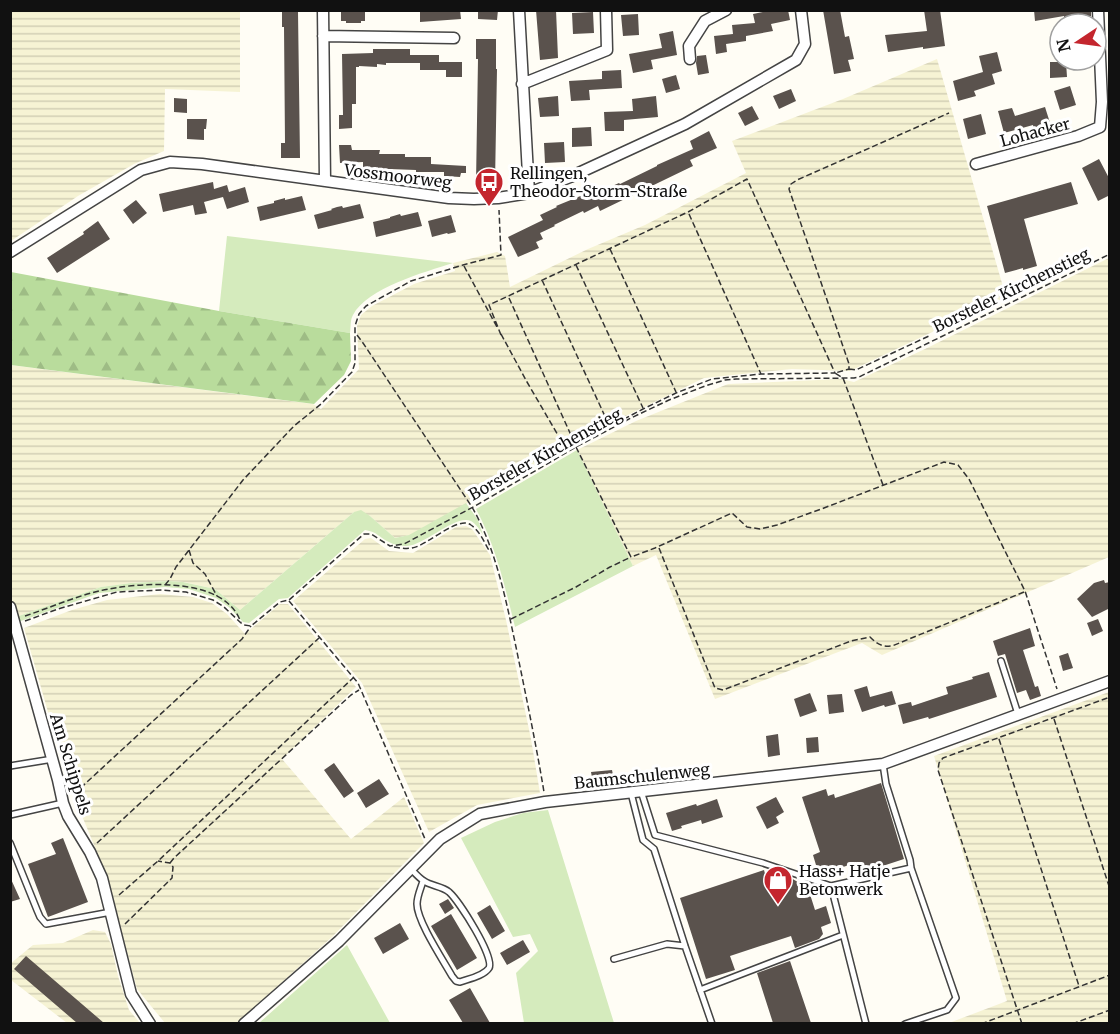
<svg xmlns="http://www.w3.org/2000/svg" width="1120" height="1034" font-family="Merriweather,serif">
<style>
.farmland{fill:url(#farmland-rules)}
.grass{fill:#d5ebbd}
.forest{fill:url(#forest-firs)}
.building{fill:#5a524d}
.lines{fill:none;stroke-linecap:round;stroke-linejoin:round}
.lane-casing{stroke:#444;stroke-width:8}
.street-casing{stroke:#444;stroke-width:13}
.path{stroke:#333;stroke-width:1.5;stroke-dasharray:6 3;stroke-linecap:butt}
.lane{stroke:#fff;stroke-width:5}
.street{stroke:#fff;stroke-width:10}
.labels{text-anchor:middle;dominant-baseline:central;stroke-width:6;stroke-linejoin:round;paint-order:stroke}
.street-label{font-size:16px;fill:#111;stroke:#fff}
.poi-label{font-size:16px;fill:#111;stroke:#fff;text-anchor:start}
</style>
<defs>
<pattern id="farmland-rules" width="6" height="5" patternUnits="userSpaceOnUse" patternTransform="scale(1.5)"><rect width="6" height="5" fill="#f6f3d4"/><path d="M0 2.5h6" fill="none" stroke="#d2cfb5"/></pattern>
<pattern id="forest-firs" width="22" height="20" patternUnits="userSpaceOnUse" patternTransform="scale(1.5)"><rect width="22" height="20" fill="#b9dc9c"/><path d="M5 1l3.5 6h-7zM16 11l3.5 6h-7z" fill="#9ebc85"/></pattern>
</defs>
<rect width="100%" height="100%" fill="#fffdf5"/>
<path class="farmland" d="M11,10L240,11V92L165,89L164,151L134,164L78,196L11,241Z
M937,59L1006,297L850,371L792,369L704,378L572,442L563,450L410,535L395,538L370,516L354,512L240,610L215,589L184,582L169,581L131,583L101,587L16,617L10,594V365L313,404L321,409L359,369L357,326L361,315L372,306L414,284L455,271L453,263L497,252L505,256L510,287L588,249L645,225L746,173L732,141L843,99Z
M1109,258V557L882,655L862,643L715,699L656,555L633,566L577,450L636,421L728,384L841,379L854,382L925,349Z
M466,526L472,529L490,555L506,620L531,739L540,793L477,805L429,832L362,683L293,601L365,539L371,538L389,551L413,553L456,527Z
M160,594L193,597L212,603L227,614L245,634L280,604H288L356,687L282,759L351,839L404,797L424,843L332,937L237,1023H165L137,989L106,874L68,782L24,628L72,610L107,600Z
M1109,692V1023H949L1007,1001L934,756Z
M93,930L105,932L111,944L118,976L129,1010L140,1023H67L11,980L10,964L33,945L63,943Z"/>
<path class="grass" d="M227,236L453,263C425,272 367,288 353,315C350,320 351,327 350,333L219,311Z
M577,450L633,566L515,627C505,587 496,546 476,509Z
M466,503L478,520L483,535C480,530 476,524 471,521C456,514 425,545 407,546C402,546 394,545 389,542C378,537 378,532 365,530L288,598L279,599L249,623L243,622L230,608L216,598L189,589L165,587L99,593L18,622L16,617L101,587L131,583L169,581L183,582L215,589L240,610L354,512L361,510L370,516L395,538L409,535Z
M548,810L614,1023H523H524L516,973L538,951L530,934L513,937L461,838L495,822L523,813Z
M347,945L390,1023H259Z"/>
<path class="forest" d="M11,272L219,311L350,333L351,361L344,375L314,404L11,365Z"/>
<path class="building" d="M285,10H293V12H298L300,158H281V143H285L284,27H282V12H285Z
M341,10H365V21H361V23H346V21H341Z
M420,10H460L461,19L420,22Z
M478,10H498L497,20L478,19Z
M536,10H556L558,58L540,60Z
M772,10H788L790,20L771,24L773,31L746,36V41L726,44L727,52L716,54L714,36L733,34L732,25L755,23L753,14Z
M823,10H840L845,37L849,36L854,59L848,60L851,71L834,74Z
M924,10H940L945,46L923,49V47L888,52L885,35L927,31Z
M1034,10H1091V16L1064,20V16L1035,21Z
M593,12L594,33L573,34L572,13Z
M638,14L639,35L623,36L621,15Z
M673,31L677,55L651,60L653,69L633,73L629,54L662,48L659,34Z
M476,39H496V69H497L495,183H476L478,59H476Z
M373,49H410V55H439V62H462V77H446V70H420V63H386V65L377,64V67L359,66V67H356V104H352V128L339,129V115H343L342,54L373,53Z
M997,52L1002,71L992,74L995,84L974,91L976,96L958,101L953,81L983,72L979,56Z
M706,55L709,73L698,75L696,63L697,56Z
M1050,62H1066L1067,77L1050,78Z
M621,70L622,88L589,90L590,100L571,101L569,81L602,79V71Z
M676,75L680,89L666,93L662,79Z
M1070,86L1076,105L1060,110L1054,91Z
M791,89L796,101L779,109L773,96Z
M558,96L559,116L540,117L538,98Z
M656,96L658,117L624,120V131H605L604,112L633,111L632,99Z
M174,98L187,99V113L174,112Z
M752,106L759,119L745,126L738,113Z
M1045,107L1051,126L1034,131L1033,125L1004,133L998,111L1012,108L1015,116Z
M981,114L986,134L968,139L963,119Z
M187,119H207L206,129H204V140L187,139Z
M591,127L592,146L572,147V128Z
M709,131L717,148L690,160L693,166L600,211L598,206L584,213L583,211L554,225L555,226L540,233L543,239L536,242L539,248L518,257L508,237L543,220L540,215L557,207L556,206L583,195L586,200L611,188L610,187L619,183L620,184L657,166V165L693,149L690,141Z
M564,142L565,162L545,163L544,143Z
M339,145H351L352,150H380L379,154H405V157H431V164L466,166V173H461L460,177L444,176V172H416V170L363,168V162L340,163Z
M1099,159L1110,180V195L1098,201L1082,168Z
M213,182L214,189L227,185L229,192L245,187L249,202L227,209L223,197L204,202L207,213L195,215L193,205L163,212L159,194Z
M1071,182L1078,204L1024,219L1037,266L1023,270V268L1005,273L987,206Z
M302,196L306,210L260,221L257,207L274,203V201L285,198V200Z
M136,200L147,213L133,224L123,210Z
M360,204L364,218L318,229L314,215L332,210L331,209L337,207L342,206L343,208Z
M418,212L422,226L376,237L373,222L390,218V217L400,214L401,216Z
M451,215L456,232L448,234L447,233L432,237L428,221Z
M98,221L110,239L57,273L47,258L84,234L83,232Z
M1104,580L1105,583L1110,582V608L1092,617L1077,599L1094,583Z
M1098,619L1103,631L1092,636L1087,623Z
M1030,628L1035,646L1023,650L1035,687L1038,686L1041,696L1030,700L1026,690L1017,693L1005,654L998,656L993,641Z
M1068,653L1073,668L1063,671L1059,656Z
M989,672L997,697L929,719L928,717L903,724L898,705L911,702L912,706L948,694L946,687L973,679L972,677Z
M867,686L870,697L892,691L896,704L885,707L884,705L862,712L854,690Z
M810,693L817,711L800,717L794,699Z
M842,694L844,712L829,714L827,695Z
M778,734L780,755L768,757L766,736Z
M818,737L819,752L807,753L806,738Z
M334,763L354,791L344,798L324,770Z
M612,770L614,780L593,783L591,772Z
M379,779L389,794L366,808L357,793Z
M881,783L904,859L852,876L849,865L819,875L813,855L820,852L802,797L826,789L828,796L834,794L835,798Z
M776,797L784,812L776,817L779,823L767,829L756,807Z
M717,799L723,817L702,824L701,820L681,826L682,828L672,831L666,813L696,804L697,806Z
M63,838L88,902L48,917L28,864L56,854L51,843Z
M764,870L768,885L791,878L808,888L815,910L826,906L831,923L821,927L823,934L819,939L795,948L791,936L730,956L735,970L706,979L680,898Z
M10,877L20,899L10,902Z
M448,899L454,908L445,914L439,904Z
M490,905L505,931L492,939L477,913Z
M451,914L477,958L457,970L431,926Z
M400,923L409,939L383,954L374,938Z
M523,940L530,952L507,965L500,953Z
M26,956L104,1023H77L14,969Z
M790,961L811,1023H773L757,973Z
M470,988L490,1023H463L449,1000Z"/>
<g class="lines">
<g class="lane-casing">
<path id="lane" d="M1001,661L1018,714
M883,764L886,784L910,860L911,868
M10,766L53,759
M641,791L655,835L763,863L831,886L911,868L956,998L947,1010L905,1024
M631,793L643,840L654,849L685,946L712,1024
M10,815L63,803
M10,843L37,910L40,917L46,924L111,912
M410,868C414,872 419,878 424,881C431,886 442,886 449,892C459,901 495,957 489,968C484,976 468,979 460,982L456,981L452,976C443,960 417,921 417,904C417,896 421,888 423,881
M831,886L866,1024
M614,959L667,944L685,946
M700,990L843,935"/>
</g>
<g class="street-casing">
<path id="street" d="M323,10L325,181
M519,10L529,193
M323,36L454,38
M690,59L689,46L705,21L726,10
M522,84L607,50L606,10
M976,164L1078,136L1100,127L1102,102L1098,10
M10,252L141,170L170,162L202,164L449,198L474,199L498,198L529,193L570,177L685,124L796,60L805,44L801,10
M10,607L58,780L63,803L68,816L90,852L102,878L131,994L150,1024
M244,1024L339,941L440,839L480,814L545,802L883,764L1110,681"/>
</g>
<path class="path" d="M689,214L761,374
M610,249L676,392
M576,265L643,408
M464,266L497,327
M542,280L609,425
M509,298L575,444
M501,334L527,382L562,442L568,447H575
M357,335L363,343L472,507C496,549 506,600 516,647C526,696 536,744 544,792
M501,335L489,305L688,212L747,179L835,373L761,374L712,379L676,393L643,409L575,445L576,447
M849,369L856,370L929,336
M576,447L631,557L655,548L732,513L747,527L760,529L777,525L824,508L944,462L958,465L969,479L1025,591L1057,689
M883,485L843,378L835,373L849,369V364L789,189L791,184L797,180L949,113
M394,547C400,548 406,549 412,548C427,546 458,515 471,525C480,531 485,544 490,552
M659,548L715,688L723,690L851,641L870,637C877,644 882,647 892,646L1024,592
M189,550L193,563L205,574L217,596
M165,585L170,579L176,567L243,480L294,426L321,404L352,372L355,363V326L359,314L366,306L411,281L463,265L501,255L499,210
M289,601L358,683L425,839
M25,616C49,608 74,597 99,591C137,582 226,575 241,623
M511,619L576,587L610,567L631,557
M25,621L58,609L117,592L162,590L186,592L213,600L224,607L241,623L244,625L251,626L280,602L289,600L364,534H371L390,546L404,544L475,506L576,447L631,418L669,400L705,386L725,380L736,379L854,378L859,377L1110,254
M1054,719L1110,889
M999,739L1079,986
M74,794L242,639L251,626
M97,843L319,638
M170,863L174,858L351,695L359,690
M119,895L158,861L353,678
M125,924L172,878L173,867L170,863L158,861
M981,1024L1110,975
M1022,1024L938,770L939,763L943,758L1110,697
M1072,1024L1110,1010"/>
<use href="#lane" class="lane"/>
<use href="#street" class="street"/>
</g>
<defs>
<g id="bus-pin" transform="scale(1.5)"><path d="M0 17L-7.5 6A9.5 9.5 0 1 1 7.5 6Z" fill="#c4262e" stroke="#fff"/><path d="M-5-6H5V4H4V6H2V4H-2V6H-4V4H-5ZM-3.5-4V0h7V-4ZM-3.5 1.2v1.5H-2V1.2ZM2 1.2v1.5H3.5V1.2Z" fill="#fff"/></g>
<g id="shop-pin" transform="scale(1.5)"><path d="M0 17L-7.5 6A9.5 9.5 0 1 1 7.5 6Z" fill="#c4262e" stroke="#fff"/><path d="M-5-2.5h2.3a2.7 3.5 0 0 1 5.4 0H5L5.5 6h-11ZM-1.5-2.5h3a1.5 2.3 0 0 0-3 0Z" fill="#fff"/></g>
</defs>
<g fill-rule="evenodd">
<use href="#bus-pin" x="489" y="182"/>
<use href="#shop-pin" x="778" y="880"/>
</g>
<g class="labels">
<g class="street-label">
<text transform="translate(1035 132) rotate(-15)">Lohacker</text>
<text transform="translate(398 176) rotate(7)">Vossmoorweg</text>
<text transform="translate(1011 290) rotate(-26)">Borsteler Kirchenstieg</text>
<text transform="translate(545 454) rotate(-29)">Borsteler Kirchenstieg</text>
<text transform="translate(71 764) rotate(73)">Am Schippels</text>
<text transform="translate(642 776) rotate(-6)">Baumschulenweg</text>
</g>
<g class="poi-label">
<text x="510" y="173">Rellingen,<tspan x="510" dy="18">Theodor-Storm-Straße</tspan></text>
<text x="799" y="871">Hass+ Hatje<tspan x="799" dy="18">Betonwerk</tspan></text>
</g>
</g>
<rect width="1120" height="1034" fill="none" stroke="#111111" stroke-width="24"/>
<g transform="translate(1078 42) rotate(257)"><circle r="28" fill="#ffffff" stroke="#a0a0a0" stroke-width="1.5"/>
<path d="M0-4.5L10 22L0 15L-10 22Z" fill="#c4262e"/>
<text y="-9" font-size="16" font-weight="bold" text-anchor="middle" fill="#111111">N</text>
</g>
</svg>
